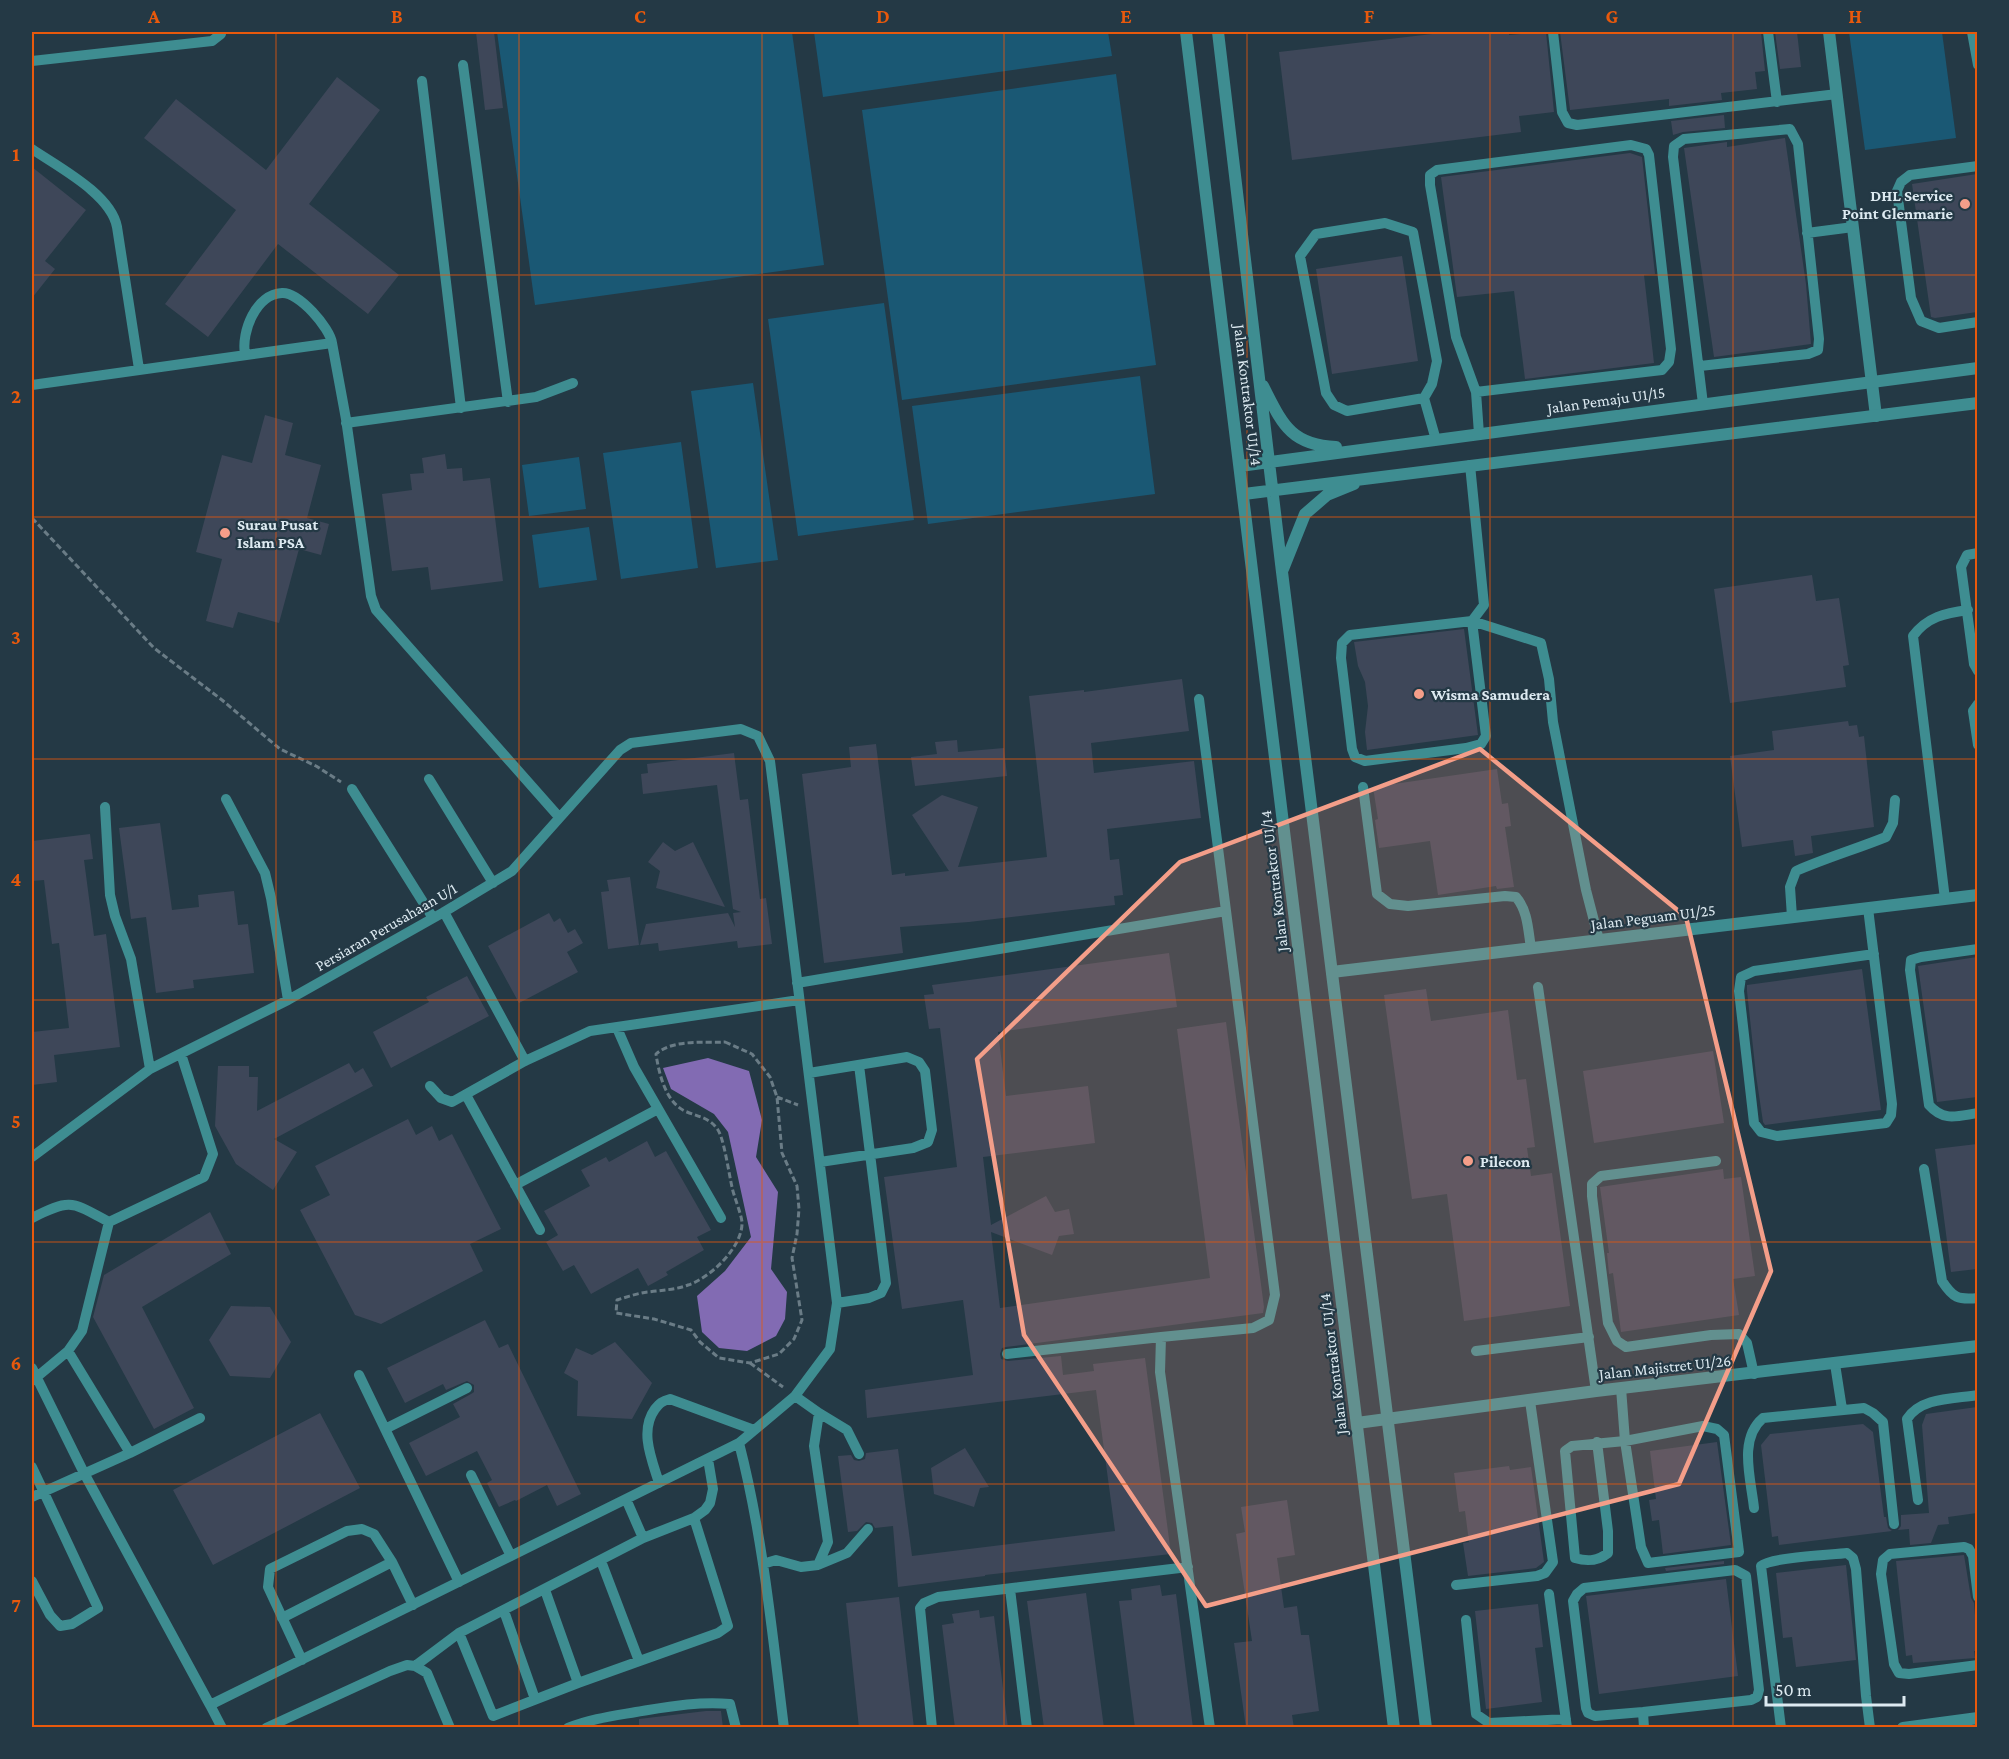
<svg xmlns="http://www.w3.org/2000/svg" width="2009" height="1759" font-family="'Crimson Pro',serif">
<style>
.green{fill:#1a5874}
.water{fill:#826bb3}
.building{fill:#3e4759}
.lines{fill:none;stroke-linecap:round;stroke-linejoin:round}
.path{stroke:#6a7c86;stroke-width:3;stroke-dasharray:6 3;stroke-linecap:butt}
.service{stroke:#3e8d91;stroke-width:10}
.minor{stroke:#3e8d91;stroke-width:12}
.tertiary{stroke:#3e8d91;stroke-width:12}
.marked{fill:#f49e89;fill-opacity:0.2;stroke:#f49e89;stroke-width:4.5;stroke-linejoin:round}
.grid{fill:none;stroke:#e8590c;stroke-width:1.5;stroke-opacity:0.55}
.poi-dot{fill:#f49e89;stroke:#243945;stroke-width:2}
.labels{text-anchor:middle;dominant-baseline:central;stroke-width:4.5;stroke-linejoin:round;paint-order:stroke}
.poi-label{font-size:16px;font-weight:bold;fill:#ddeaf1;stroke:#243945;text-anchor:start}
.street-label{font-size:16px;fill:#ddeaf1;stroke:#243945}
.neatline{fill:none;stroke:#e8590c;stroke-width:2}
.grid-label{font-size:20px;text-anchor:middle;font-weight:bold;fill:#e8590c}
</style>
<rect width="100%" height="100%" fill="#243945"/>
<path class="green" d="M497,32H792L824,265L535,305Z
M814,32H1108L1112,56L823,97Z
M1849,32H1942L1956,138L1865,150Z
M1116,74L1156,365L902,400L862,110Z
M884,303L914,520L798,536L768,319Z
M1140,376L1155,494L928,524L912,406Z
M753,383L778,560L716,568L691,391Z
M681,442L698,568L621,579L603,453Z
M579,457L586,509L529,516L522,465Z
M589,527L597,580L539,588L532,535Z"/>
<path class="water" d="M708,1058L749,1071L762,1120L756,1157L778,1192L771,1269L787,1292L785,1319L776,1336L747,1351L719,1348L702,1332L697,1296L725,1271L751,1237L728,1132L714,1114L671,1089L663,1068Z"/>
<path class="building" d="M476,32H494L503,108L485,110Z
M1449,32H1509V35L1546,32L1554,112L1519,116L1521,132L1292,160L1279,52Z
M1560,32H1761L1765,71L1755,72L1757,89L1721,93L1722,100L1669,106V99L1570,110Z
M1775,32H1797L1801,67L1780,69Z
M337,77L380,110L309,204L399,275L368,314L278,244L208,337L165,304L236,210L144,138L176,99L266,170Z
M1724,115L1725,128L1683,132L1673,135L1671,121Z
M1785,138L1806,284L1811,344L1714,357L1684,148L1727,142V147Z
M1630,153L1642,157L1655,274L1644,275L1654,363L1525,379L1514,291L1457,297L1441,177Z
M32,167L86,210L45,261L55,269L32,298Z
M1977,174V312L1935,318L1931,317L1912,184Z
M1402,256L1418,361L1332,374L1316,269Z
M265,415L293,423L285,455L321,465L307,518L329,524L321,555L299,549L279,623L238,612L233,628L206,621L222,559L196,552L222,455L252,463Z
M445,454L447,469L462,468L463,481L490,478L503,581L431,590L428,567L392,571L382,494L412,490L410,474L424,473L422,458Z
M1812,575L1816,601L1839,598L1849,665L1843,666L1846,687L1730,703L1714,589Z
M1464,629L1478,735L1367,750L1365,732L1368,706L1365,682L1358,666L1354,642Z
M1182,679L1189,731L1091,743L1094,773L1194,761L1201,818L1107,829L1110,860L1119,859L1123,895L1114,896L1115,905L969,922L900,927L903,953L824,963L802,774L851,767L849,747L876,744L892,875L905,873V876L949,871L912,815L942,795L978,807L958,867L1047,857L1029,696L1084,690V692Z
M1848,721L1849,726L1857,725L1859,737L1864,736L1874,827L1811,836L1813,853L1795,856L1793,840L1742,847L1730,756L1774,750L1772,731Z
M957,740L958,752L1004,748L1007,776L915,786L911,757L937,754L935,742Z
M734,753L740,800L748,799L760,899L766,898L772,944L738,948L737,941L659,951L658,943L640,945L646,924L728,913L735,927L733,913L741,912L733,909L717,785L643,794L641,774L648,773L647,764Z
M1497,769L1502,804L1508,803L1511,826L1505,827L1514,887L1497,889L1496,886L1438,895L1430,841L1379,848L1375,820L1378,819L1373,787Z
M160,823L172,910L199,907L198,895L234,891L238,925L248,924L254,973L193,980L194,988L156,993L146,917L131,919L119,828Z
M90,834L93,859L84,860L94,936L106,934L120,1047L54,1055L57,1082L32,1085V1032L69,1028L59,943L52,944L44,880L32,881V841Z
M663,842L675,851L693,842L725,907L656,888L660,871L648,862Z
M630,877L639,945L608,949L601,892L609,891L607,880Z
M549,913L554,922L560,918L568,933L575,929L583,943L567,952L578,972L519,1003L488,946Z
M1169,953L1177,1007L998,1032L1006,1096L1088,1086L1095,1143L983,1157L991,1225L1046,1196L1055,1212L1069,1209L1074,1234L1059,1236L1052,1255L991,1232L1000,1308L1210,1278L1177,1029L1226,1022L1264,1307L1263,1313L1006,1347L1002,1348L1000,1354L1001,1359L1008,1361L1061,1356L1063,1375L1094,1371L1093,1364L1145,1358L1171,1554L985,1575V1576L898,1587L893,1526L875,1528L872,1523L866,1522L857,1531L848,1532L838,1456L851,1455L854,1460L859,1461L865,1459L866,1453L898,1449L912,1556L1115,1531L1096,1390L867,1418L865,1390L973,1375L963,1300L902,1309L884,1177L957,1167L940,1028L929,1029L924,995L934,994L932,985Z
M1977,957V1097L1937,1102L1918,966Z
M1862,969L1881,1110L1765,1125L1763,1122L1756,1075L1747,991V985Z
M467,976L489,1016L391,1068L373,1032L429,1002L426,997Z
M1426,989L1431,1021L1508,1010L1517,1080L1526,1079L1535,1147L1527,1148L1531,1176L1552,1173L1570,1306L1464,1321L1447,1194L1412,1199L1384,995Z
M1713,1051L1724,1123L1594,1143L1583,1071Z
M349,1063L355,1073L363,1068L373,1086L274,1139L297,1152L273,1190L236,1164L215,1126L218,1066H249V1077H258L257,1111Z
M408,1119L416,1135L432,1126L439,1141L452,1134L501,1229L470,1244L483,1271L381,1324L355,1315L300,1210L330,1195L315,1166Z
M647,1141L655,1157L666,1151L711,1230L697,1237L704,1250L666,1272L668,1275L648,1286L638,1268L591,1294L574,1265L563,1271L546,1242L558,1235L544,1211L590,1186L581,1170L606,1157L609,1162Z
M1977,1144V1269L1951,1272L1935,1149Z
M1723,1169L1724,1179L1741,1177L1755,1276L1733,1279L1739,1315L1621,1332L1613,1273L1609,1274L1607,1253H1609L1600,1187Z
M210,1212L231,1254L142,1307L194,1408L154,1429L93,1317L104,1275Z
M231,1306L270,1307L291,1342L270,1378L230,1376L209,1340Z
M485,1320L499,1348L508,1344L581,1494L557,1506L547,1485L516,1501L515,1500L499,1507L487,1483L492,1480L477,1451L426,1476L409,1443L460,1417L453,1404L471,1394L474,1392V1385L467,1381L446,1390L443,1384L405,1403L387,1368Z
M615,1342L652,1383L632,1419L577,1416L578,1381L564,1373L576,1348L592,1355Z
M1977,1407V1513L1948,1517L1949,1524L1938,1525L1931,1543L1910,1545L1909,1529L1898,1530L1901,1526V1515L1929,1513L1922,1425L1926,1414Z
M320,1413L360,1488L213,1565L173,1490Z
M1863,1424L1873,1432L1884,1517H1886L1888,1528L1892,1531L1779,1545L1778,1536L1772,1537L1761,1445L1770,1434Z
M1717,1442L1731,1545L1663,1554L1659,1520L1652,1521L1649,1500L1656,1499L1650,1451Z
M965,1448L989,1487L980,1488L974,1507L934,1494L931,1468Z
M1509,1466L1510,1470L1531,1467L1544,1562L1536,1568L1468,1576L1463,1543L1469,1542L1465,1511L1459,1512L1454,1473Z
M1287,1500L1295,1555L1277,1558L1284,1608L1297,1606L1301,1635H1309L1319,1711L1292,1715L1294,1728H1246L1234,1643L1252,1641L1236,1534L1245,1532L1241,1507Z
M1964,1555L1971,1598L1974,1603L1977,1640V1651H1974L1975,1658L1913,1663L1912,1655L1906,1656L1896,1561Z
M1724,1561V1564L1666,1571L1665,1568Z
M1846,1565L1856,1660L1796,1667L1792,1637L1783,1638L1776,1573Z
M1726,1579L1738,1676L1599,1694L1586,1596Z
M1160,1585L1162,1596L1176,1594L1193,1728H1135L1119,1601L1132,1600L1131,1589Z
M1086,1593L1104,1728H1044L1027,1601Z
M899,1597L914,1728H859L846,1603Z
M1538,1604L1543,1647L1535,1648L1542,1702L1486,1709L1475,1611Z
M979,1610L980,1618L994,1616L1008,1728H955L942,1625L954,1623L952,1614Z
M706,1711H721L723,1728H639V1719Z"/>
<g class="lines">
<path class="path" d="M32,518L154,648L222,700L280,749L316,766L341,782
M725,1042L752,1054L770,1077L777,1097L782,1153L797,1186L799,1209L797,1234L792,1258L802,1320L794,1339L779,1354L750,1363L719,1358L700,1342L691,1330L654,1319L616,1313L617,1300C627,1297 638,1293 648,1292C662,1290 675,1290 688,1285C710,1278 743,1247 742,1222C741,1213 734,1197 732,1187C729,1174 724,1139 718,1130C710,1118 700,1117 687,1112C666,1104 659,1074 656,1054C673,1039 704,1043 725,1042Z
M777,1097L798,1105
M750,1363L783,1387"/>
<path class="service" d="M1553,32L1562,112L1568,123L1577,125L1837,94
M1768,32L1777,102
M1972,32L1978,65
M32,61L212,41L221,34V32
M463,65L508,402
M422,81L461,408
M32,149C58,167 111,194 117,227L139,369
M1978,166L1910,175L1901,182L1897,191L1911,298L1921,321L1939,328L1978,322
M1807,233L1853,227
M245,354C241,332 256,294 282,293C299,292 330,328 332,343
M1700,366L1808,354L1818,350L1819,339L1798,144L1790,129L1684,139L1674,146L1673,157L1703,404
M32,385L332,343L346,419L371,596L376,610L559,817
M1476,392L1662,370L1669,362L1671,349L1649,155L1646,149L1631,145L1437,170L1430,175V185L1456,337L1476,392L1479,434
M1424,398L1347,411L1334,405L1326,393L1300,256L1316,234L1385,223L1413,232L1437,361L1432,384L1424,398L1436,440
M346,423L536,397L573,383
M1470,465L1484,605L1472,621L1486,736L1481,744L1466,748L1365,761L1355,757L1352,749L1341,658L1342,643L1350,635L1472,621L1541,643L1549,679L1553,722L1586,890L1599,940
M1978,553L1967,555L1961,567L1974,664L1978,671
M1199,699L1275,1295L1269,1320L1253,1328L1161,1337L1160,1372L1210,1728
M1978,704L1973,711L1978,745
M429,779L493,883
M1363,787L1377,894L1390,904L1408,906L1505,896L1516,897C1528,911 1528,930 1531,948
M352,789L433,918
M226,799L265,873L271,898L288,1000
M105,807L110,895L115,916L131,959L150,1069
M1945,899L1913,636C1927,617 1945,613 1968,610
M1868,908L1892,1104L1891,1115L1886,1123L1777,1136L1761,1132L1754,1123L1739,991L1741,977L1754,971L1874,954
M444,912L525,1061
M1792,917L1790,887L1796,871C1826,858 1856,849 1886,837L1893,823L1895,800
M1978,949L1921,957L1911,960L1910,970L1929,1105C1944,1122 1957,1116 1978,1113
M797,983L1226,911
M1538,987L1596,1391
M617,1028L634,1067L721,1218
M809,1073L907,1057L919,1062L925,1071L932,1130L928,1142L913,1148L820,1162
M430,1086L441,1098L452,1102L525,1061L590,1031L799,1000
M466,1095L540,1230
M32,1157L150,1069L288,1000L444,912L512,871L620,750L631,743L741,729L758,736L770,761L837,1303L830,1349L795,1396L739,1443L210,1705L84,1473L32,1368
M1716,1161L1601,1176L1592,1184V1196L1608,1323L1617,1341L1626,1347L1711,1335L1739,1334L1747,1343L1754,1374
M1924,1169L1942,1281C1953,1298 1958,1300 1978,1298
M515,1185L658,1109
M32,1218C71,1198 72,1202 109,1222L82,1331L68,1351L32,1381
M109,1222L204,1177L213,1154L181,1054
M837,1303L869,1298L881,1293L886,1283L859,1065
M68,1351L130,1453
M1476,1351L1589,1337
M1007,1354L1161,1337
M1835,1364L1842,1409
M359,1375L459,1582
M819,1413L847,1430L859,1454
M385,1429L467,1388
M1597,1442L1608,1531V1553C1598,1561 1588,1562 1575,1558L1565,1451L1572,1446L1625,1441L1703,1426L1717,1429L1724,1435L1739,1552L1648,1563L1641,1547L1625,1441L1621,1388
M739,1443C763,1536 772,1632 784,1728
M32,1467L98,1608L72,1624L60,1626L50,1615L32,1581
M471,1475L511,1556
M659,1483C652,1460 639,1431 655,1409C660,1403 662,1401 670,1399L754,1430
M32,1497L130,1453L200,1418
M626,1499L643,1538
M1918,1500L1907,1419C1921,1397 1954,1399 1978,1395
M1754,1508C1751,1479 1738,1439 1763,1418L1864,1408L1873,1413L1883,1422L1894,1524
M601,1561L639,1661
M763,1564L776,1560L801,1567L818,1565L828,1542L814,1446L819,1413L795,1396
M818,1565L847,1553L868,1529
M1735,1570L1746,1576L1759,1690L1757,1697L1751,1700L1643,1712L1595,1716L1588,1713L1586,1708L1573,1601L1577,1594L1584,1588Z
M1456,1585L1537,1576L1545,1573L1553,1562L1530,1401
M1010,1589L1027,1728
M1549,1594L1567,1728
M1978,1597L1973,1556L1969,1549L1964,1547L1890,1554L1883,1560L1881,1574L1894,1664L1899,1673L1909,1674L1978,1665
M504,1611L535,1699
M282,1618L392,1562
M1466,1620L1476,1714L1489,1723L1566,1719
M459,1633L493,1716L578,1683L545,1590
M302,1660L268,1587L270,1569L347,1531L362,1529L374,1534L392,1562L413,1605
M415,1666L459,1633L643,1538L694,1518L705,1510L710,1503L713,1489L708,1459
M578,1683L718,1633L728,1626L694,1518
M210,1705L222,1728
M1643,1712L1644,1728
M266,1728L390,1671L407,1665L415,1666L427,1673L450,1728
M568,1728C590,1719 613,1716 636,1712C667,1707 698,1701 730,1704L736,1728
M932,1728L920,1608L924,1603L938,1597L1188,1567
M1781,1728L1761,1566C1771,1557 1831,1555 1847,1553L1853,1558L1856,1569L1866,1696L1870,1728"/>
<path class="minor" d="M1829,32L1876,416
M1332,972L1978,895
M1357,1423L1596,1391L1978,1346
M1903,1728L1978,1718"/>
<path class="tertiary" d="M1186,32L1394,1728
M1218,32L1282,572L1426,1728
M1263,386C1282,423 1290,445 1336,447
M1240,466L1978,368
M1244,494L1978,403
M1283,569L1305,514L1327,495L1354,484"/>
</g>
<path class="marked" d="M1480,749L1686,917L1771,1271L1679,1484L1206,1606L1024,1335L977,1059L1180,862Z"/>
<path class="grid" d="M276,32V1728M519,32V1728M762,32V1728M1004,32V1728M1247,32V1728M1490,32V1728M1733,32V1728M32,275H1978M32,517H1978M32,759H1978M32,1000H1978M32,1242H1978M32,1484H1978"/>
<g class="poi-dot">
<circle cx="1965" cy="204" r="6"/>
<circle cx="225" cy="533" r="6"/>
<circle cx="1419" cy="694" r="6"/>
<circle cx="1468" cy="1161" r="6"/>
</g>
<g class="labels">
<g class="poi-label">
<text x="1953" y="195" text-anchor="end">DHL Service<tspan x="1953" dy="18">Point Glenmarie</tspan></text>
<text x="237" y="524">Surau Pusat<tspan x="237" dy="18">Islam PSA</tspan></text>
<text x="1431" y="694">Wisma Samudera</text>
<text x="1480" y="1161">Pilecon</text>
</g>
<g class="street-label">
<text transform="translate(1248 395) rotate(83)">Jalan Kontraktor U1/14</text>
<text transform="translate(1606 400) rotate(-8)">Jalan Pemaju U1/15</text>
<text transform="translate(1274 881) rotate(-97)">Jalan Kontraktor U1/14</text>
<text transform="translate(1653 917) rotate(-7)">Jalan Peguam U1/25</text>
<text transform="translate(386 927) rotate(-30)">Persiaran Perusahaan U/1</text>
<text transform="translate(1333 1364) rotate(-97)">Jalan Kontraktor U1/14</text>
<text transform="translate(1665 1367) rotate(-6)">Jalan Majistret U1/26</text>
</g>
</g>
<rect width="2009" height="1759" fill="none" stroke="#243945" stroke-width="66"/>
<path d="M1766 1696v9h138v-9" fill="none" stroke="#ddeaf1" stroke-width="3"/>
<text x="1775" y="1696" font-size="18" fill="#ddeaf1" stroke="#243945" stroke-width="4.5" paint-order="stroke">50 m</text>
<rect x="33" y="33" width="1943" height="1693" class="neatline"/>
<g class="grid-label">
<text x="154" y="23">A</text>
<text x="397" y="23">B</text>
<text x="640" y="23">C</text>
<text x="883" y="23">D</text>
<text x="1126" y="23">E</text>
<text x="1369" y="23">F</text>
<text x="1612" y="23">G</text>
<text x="1855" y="23">H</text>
<text x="16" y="161">1</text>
<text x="16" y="403">2</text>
<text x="16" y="644">3</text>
<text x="16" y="886">4</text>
<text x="16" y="1128">5</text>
<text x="16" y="1370">6</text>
<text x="16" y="1612">7</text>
</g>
</svg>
